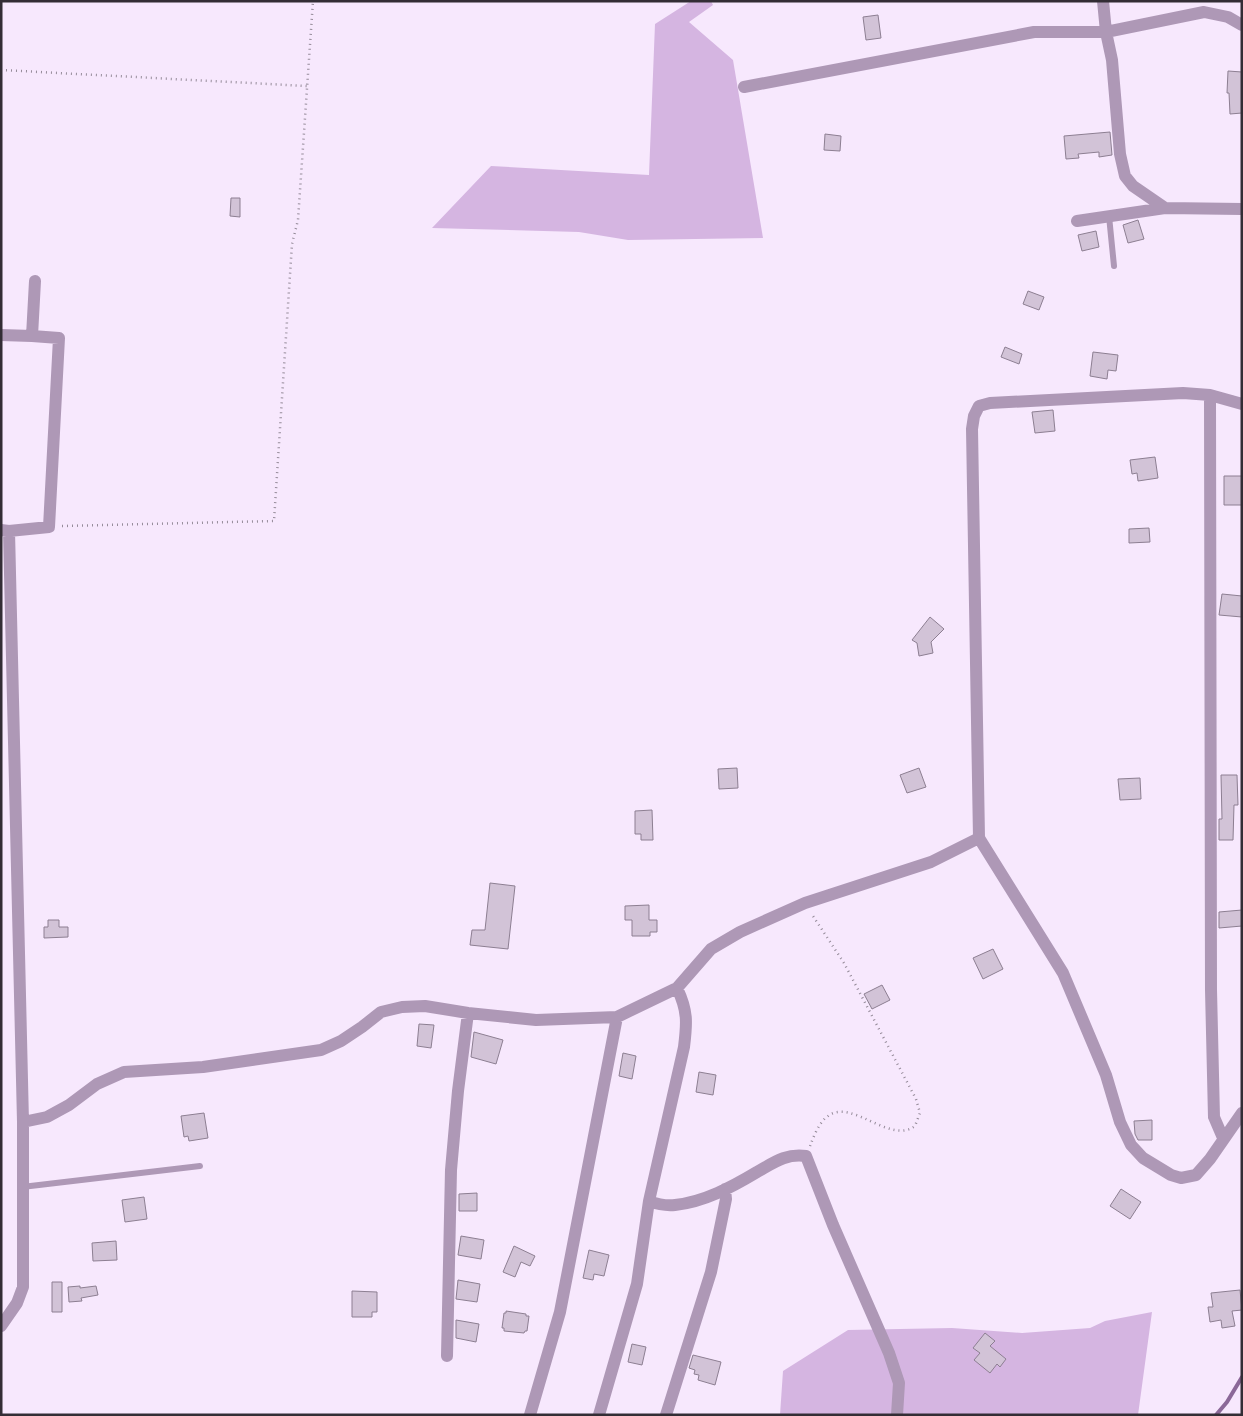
<svg xmlns="http://www.w3.org/2000/svg" width="1243" height="1416" font-family="'Alegreya Sans',sans-serif">
<style>
.green{fill:#d5b5e1}
.lines{fill:none;stroke-linecap:round;stroke-linejoin:round}
.stream{stroke:#8b6898;stroke-width:4}
.building{fill:#d2c3d7;stroke:#8d7f92}
.path{stroke:#958b99;stroke-width:2.5;stroke-dasharray:1 4;stroke-linecap:butt}
.service{stroke:#ae98b6;stroke-width:6}
.minor{stroke:#ae98b6;stroke-width:12}
</style>
<rect width="100%" height="100%" fill="#f7e8fd"/>
<path class="green" d="M691,1H711L713,5L689,22L733,60L763,238L628,240L579,232L432,228L491,166L649,175L655,24Z
M1152,1312L1138,1415H780L783,1371L848,1330L952,1328L1022,1333L1090,1328L1105,1321Z"/>
<g class="lines">
<path class="stream" d="M1216,1415L1227,1402L1242,1377"/>
</g>
<path class="building" d="M878,15L881,38L866,40L863,17Z
M1228,71L1242,72V113L1230,114L1229,93H1227Z
M1110,132L1112,155L1099,157V152L1078,154L1079,158L1066,159L1064,136Z
M825,134L841,136L840,151L824,150Z
M231,198H240V217L230,216Z
M1138,220L1144,239L1128,243L1123,225Z
M1096,231L1099,247L1082,251L1078,235Z
M1028,291L1044,297L1039,310L1023,304Z
M1005,347L1022,354L1019,364L1001,357Z
M1093,352L1118,355L1116,371L1108,370L1107,379L1090,376Z
M1053,410L1055,431L1035,433L1032,412Z
M1155,457L1158,478L1138,481L1137,473L1132,474L1130,460Z
M1224,476H1242V505H1224Z
M1149,528L1150,542L1129,543V529Z
M1222,594L1242,596V617L1219,615Z
M930,617L944,629L931,642L933,653L919,656L917,643L912,640Z
M737,768L738,788L719,789L718,769Z
M919,768L926,787L907,793L900,775Z
M1221,775H1237L1238,805H1234L1233,840H1219V819H1222Z
M1140,778L1141,799L1120,800L1118,779Z
M652,810L653,840H641V834H635V811Z
M490,883L515,886L508,949L470,945L472,930H485Z
M649,905V920H657V932H650V936H632V920H625V906Z
M1242,910V926L1219,928V912Z
M48,920H59V927H68V937L44,938V927H48Z
M993,949L1003,969L983,979L973,958Z
M882,985L890,1000L872,1009L864,994Z
M419,1024L434,1025L431,1048L417,1046Z
M474,1032L503,1040L496,1064L471,1057Z
M623,1053L636,1056L632,1079L619,1076Z
M699,1072L716,1075L713,1095L696,1092Z
M204,1113L208,1138L189,1141L188,1136L184,1137L181,1116Z
M1152,1120V1140H1138L1135,1134L1134,1121Z
M1121,1189L1141,1202L1130,1219L1110,1206Z
M477,1193V1211H459V1194Z
M144,1197L147,1219L125,1222L122,1200Z
M461,1236L484,1240L481,1259L458,1255Z
M116,1241L117,1260L93,1261L92,1243Z
M514,1246L535,1256L530,1266L521,1262L515,1277L503,1272Z
M589,1250L609,1255L604,1276L594,1274L593,1280L583,1278Z
M458,1280L480,1284L477,1302L456,1299Z
M52,1282H62V1312H52Z
M80,1286V1288L96,1286L98,1295L81,1298L82,1301L69,1302L68,1287Z
M1240,1290L1242,1310L1232,1311L1235,1326L1222,1328L1221,1320L1210,1322L1208,1307H1213L1211,1293Z
M352,1291L377,1292V1312H372V1317H352Z
M506,1311L526,1314V1316H529L527,1331H525L524,1333L504,1331V1328H502L504,1313H506Z
M456,1320L479,1324L476,1342L456,1338Z
M985,1333L995,1341L990,1346L1006,1359L1000,1367L997,1364L990,1373L974,1360L980,1353L973,1348Z
M632,1344L646,1347L642,1365L628,1362Z
M693,1355L721,1362L715,1385L698,1380L699,1375L694,1374L695,1370L689,1368Z"/>
<g class="lines">
<path class="path" d="M1,70L307,86
M62,526L274,521L292,244L298,220L313,1
M810,1146C814,1136 819,1122 828,1116C852,1098 890,1145 915,1126L920,1113L916,1099L844,963L811,913"/>
<path class="service" d="M1109,216L1114,266
M22,1187L200,1166"/>
<path class="minor" d="M1103,1L1106,32L1112,60L1120,154L1125,176L1133,186L1165,208
M744,87L1034,32H1106L1204,12L1228,17L1242,25
M1077,221L1165,208L1242,209
M1,335L32,336
M1210,395L1211,990L1214,1117L1223,1138
M1,530L9,531L23,1122V1287L17,1303L1,1326
M9,531L49,527L59,338L32,336L35,281
M979,838L1063,973L1106,1075L1120,1122L1131,1145L1143,1158L1171,1175L1181,1178L1196,1175L1210,1159L1242,1113
M677,988L711,949L740,932L805,903L931,862L979,838L972,429L974,416L979,406L990,403L1183,393L1210,395L1242,404
M23,1122L47,1117L69,1105L97,1084L124,1072L203,1067L321,1050L341,1041L362,1027L381,1012L402,1007L425,1006L468,1013L536,1020L617,1017L677,988C688,1011 687,1023 684,1047L649,1201C657,1204 666,1206 675,1205C704,1202 732,1187 757,1172C773,1163 786,1153 806,1156L833,1225L889,1353L899,1383L897,1415
M447,1356L451,1170L458,1091L468,1013
M530,1415L560,1312L617,1017
M599,1415L637,1284L649,1201
M666,1415L711,1272L726,1199L725,1189"/>
</g>
<rect width="1243" height="1416" fill="none" stroke="#332d35" stroke-width="5"/>
</svg>
